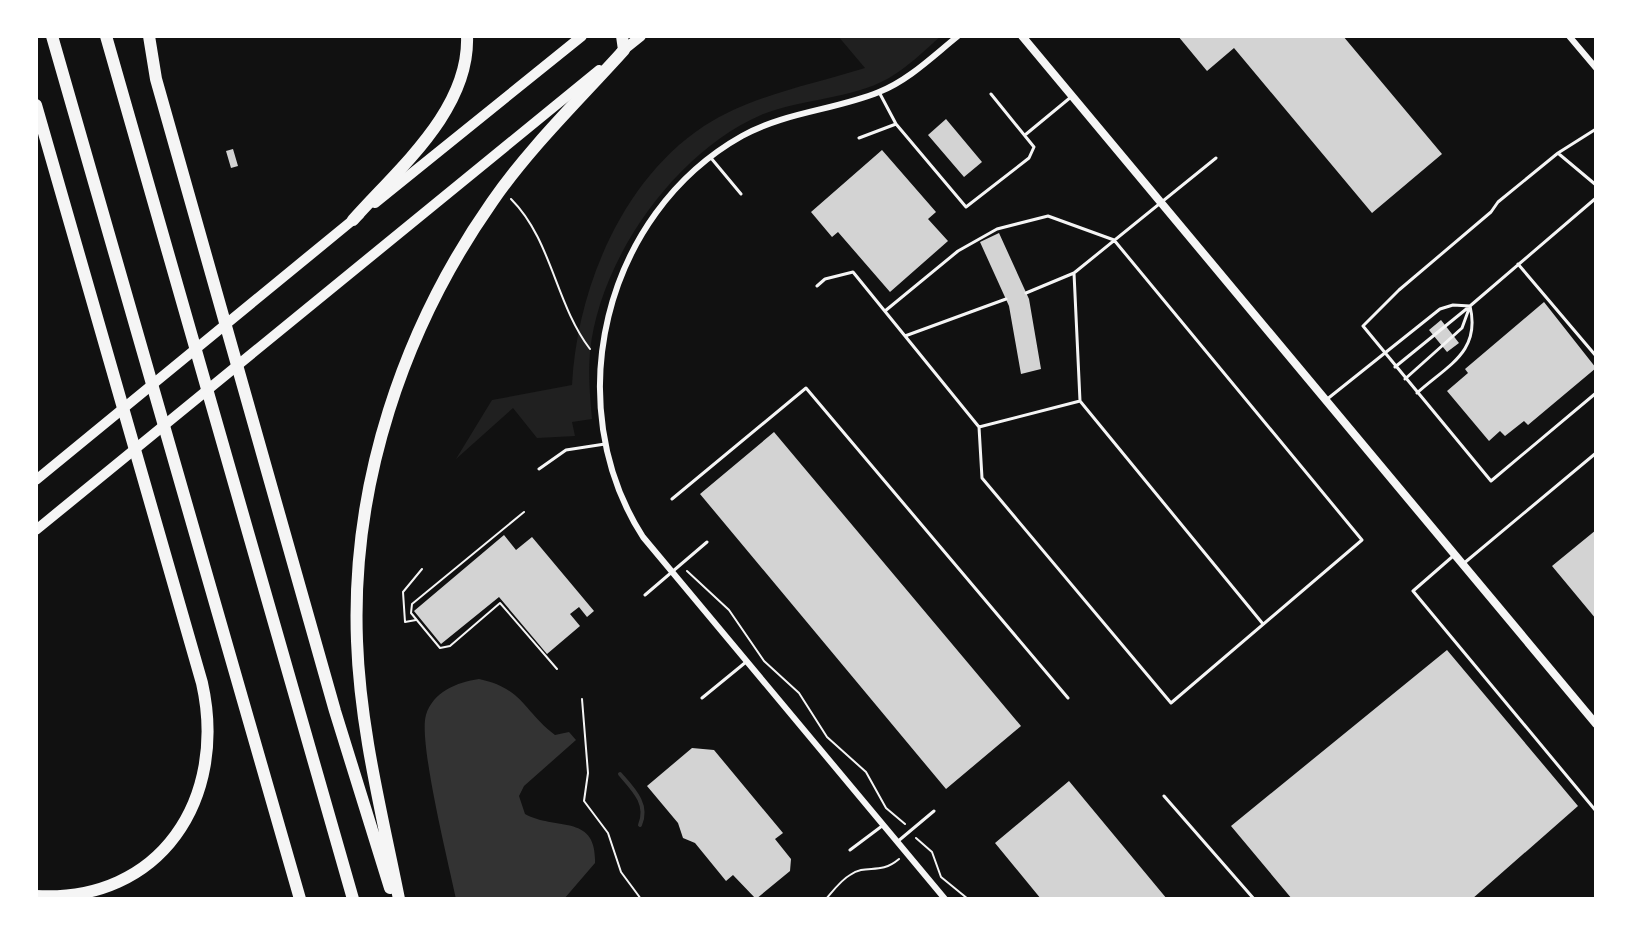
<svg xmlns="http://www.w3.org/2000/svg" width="1632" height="935" font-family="'Fira Sans Condensed',sans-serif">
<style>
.green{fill:#202020}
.water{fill:#333}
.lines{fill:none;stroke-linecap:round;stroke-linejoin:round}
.stream{stroke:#333;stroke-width:4}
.building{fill:#d3d3d3}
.path{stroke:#f5f5f5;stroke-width:2}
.service{stroke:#f5f5f5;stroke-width:3}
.minor{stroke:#f5f5f5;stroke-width:6}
.tertiary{stroke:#f5f5f5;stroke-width:8}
.primary{stroke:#f5f5f5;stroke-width:10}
.motorway{stroke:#f5f5f5;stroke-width:12}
</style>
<rect width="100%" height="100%" fill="#111"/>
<path class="green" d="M838,36H941C925,50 908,67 889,78C850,100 802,98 761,115C675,152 599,260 590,352C588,374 590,397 592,419L572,422L575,436L537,438L513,408L456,459L492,400L572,385C577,290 621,181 704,126C752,95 811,85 865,68Z"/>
<path class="water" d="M479,679C523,688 524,712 555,735L569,732L576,740L524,786L519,796L525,814C555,831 597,813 595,863L564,899H456C449,865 418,741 426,715C433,692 457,682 479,679Z"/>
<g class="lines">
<path class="stream" d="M620,774C633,789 649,804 640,825"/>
</g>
<path class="building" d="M1178,36H1343L1442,154L1372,213L1234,48L1207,71Z
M946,119L982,162L964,177L928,135Z
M233,149L238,166L231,168L226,151Z
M882,150L936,212L928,219L948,241L890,292L838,232L832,237L811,212Z
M999,233L1029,299L1041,369L1021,374L1009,306L980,242Z
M1544,302L1596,368L1528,425L1524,421L1505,436L1500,431L1489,441L1447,391L1468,373L1465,369Z
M1441,320L1459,343L1447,352L1429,330Z
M774,432L1021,726L946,789L700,494Z
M1596,530V619L1552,566Z
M504,535L516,550L532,537L594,611L587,617L579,607L570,614L580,626L547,654L499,597L441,644L414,611Z
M1447,650L1578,806L1472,899H1292L1231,826Z
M692,748L714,750L783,833L775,839L791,859L790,871L756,899L733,875L726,881L695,843L683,838L678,823L647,786Z
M1069,781L1167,899H1041L995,843Z"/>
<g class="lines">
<path class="path" d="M511,199C552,240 555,303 590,349
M524,512L412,604L411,613L440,648L450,646L500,603L557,669
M687,571L729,610L764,661L799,693L827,737L866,772L886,808L905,824
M416,620L405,622L403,592L422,569
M582,699L588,773L584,801L608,833L621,872L641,899
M916,838L932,852L941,877L968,899
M826,899C833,891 841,880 850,875C867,863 879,876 899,859"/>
<path class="service" d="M879,92L896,124L966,207L1029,158L1034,147L991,94
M1596,129L1558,153L1498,202L1491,212L1399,290L1363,326L1491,481L1596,393
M1025,135L1071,97
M859,138L896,124
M1559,154L1596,185
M711,158L741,194
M1216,158L1074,273L1080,401L1263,624
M1518,264L1596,356
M817,286L825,279L853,272L979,427L1080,401
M1026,293L1074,273
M885,311L958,251L997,229L1048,216L1114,240L1362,540L1171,703L982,478L979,427
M905,336L1006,299
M1395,367L1470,306
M1405,379L1462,328L1470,306
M1417,393C1448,365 1481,352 1470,306L1596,198
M1326,400L1440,309L1453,305L1470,306
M539,469L566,450L605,444
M672,499L806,388L1068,698
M1452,557L1413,591L1596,811
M1463,564L1596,453
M645,595L707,542
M702,698L746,662
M1164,796L1254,899
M897,842L934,811
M850,850L882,826"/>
<path class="minor" d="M1569,36L1596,68
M945,899L643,537C558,405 603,214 742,136C785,112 835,110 879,92C909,80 933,56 958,36"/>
<path class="tertiary" d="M1022,36L1596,724"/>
<path class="primary" d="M621,52L641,36
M375,203L582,36
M36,480L359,215
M36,530L599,70"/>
<path class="motorway" d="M52,36L300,899
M106,36L353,899
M149,36L156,79L335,711L390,888
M36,105L202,683C228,798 161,903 36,896
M353,220C398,169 470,110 467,36
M399,899C382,814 360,728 357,641C351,485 403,329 492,202C530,147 579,100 624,50L622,36"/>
</g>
<rect width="1632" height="935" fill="none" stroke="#ffffff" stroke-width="76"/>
</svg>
